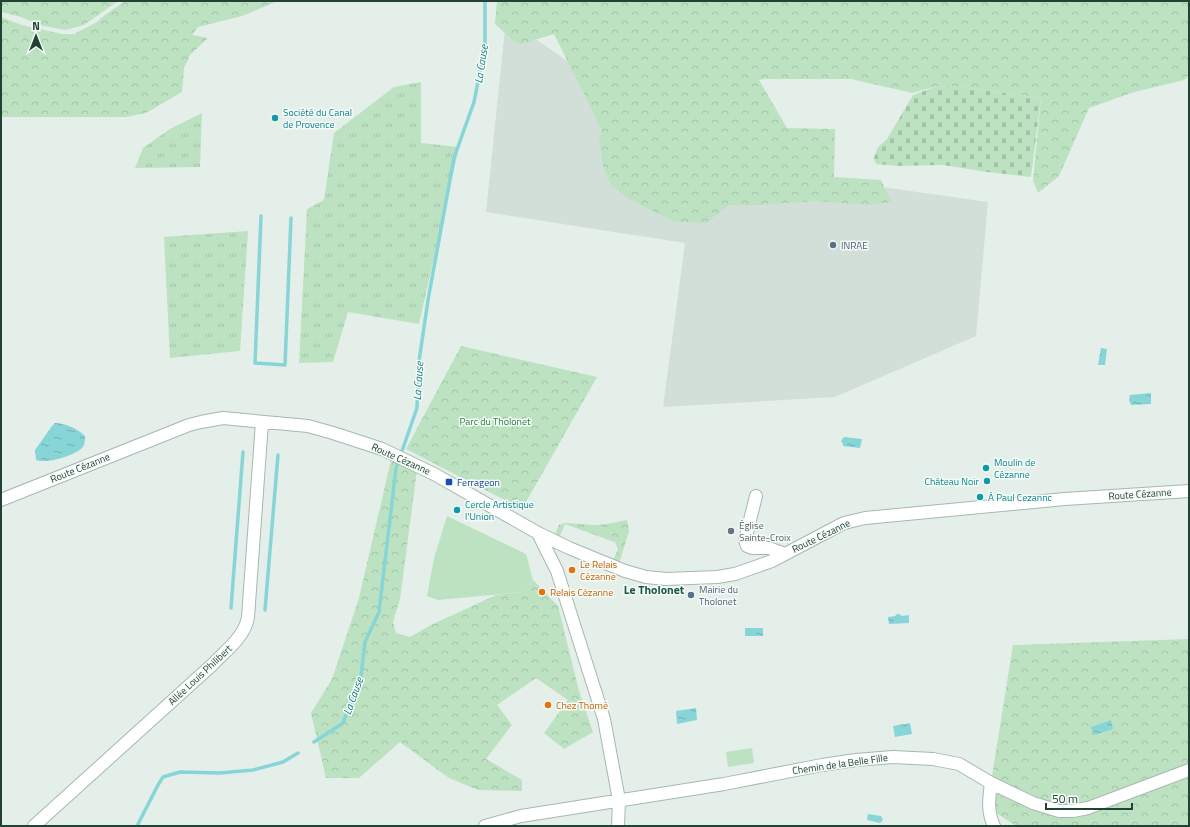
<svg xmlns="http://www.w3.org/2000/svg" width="1190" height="827" font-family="'Titillium Web',sans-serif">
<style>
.built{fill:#d2dfd8}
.grass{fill:url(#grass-tufts)}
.forest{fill:url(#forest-crowns)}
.cemetery{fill:url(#cemetery-stones)}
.pitch{fill:#bce2c1}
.water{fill:url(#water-ripples)}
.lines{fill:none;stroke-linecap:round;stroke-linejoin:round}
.stream{stroke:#88d5d8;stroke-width:3.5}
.minor-casing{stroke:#a6b8b0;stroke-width:14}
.minor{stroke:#fff;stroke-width:12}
.culture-dot{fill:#0f9aa8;stroke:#f5fbf7;stroke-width:1.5}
.service-dot{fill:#5c6f8a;stroke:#f5fbf7;stroke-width:1.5}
.transit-dot{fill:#1a4fb4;stroke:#f5fbf7;stroke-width:1.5}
.worship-dot{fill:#6b7280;stroke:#f5fbf7;stroke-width:1.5}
.food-dot{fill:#e8710a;stroke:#f5fbf7;stroke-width:1.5}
.labels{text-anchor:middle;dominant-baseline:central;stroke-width:3;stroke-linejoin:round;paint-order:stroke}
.culture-label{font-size:10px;fill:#0d838f;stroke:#f5fbf7;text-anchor:start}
.service-label{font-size:10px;fill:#4e5e75;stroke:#f5fbf7;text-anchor:start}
.park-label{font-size:10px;fill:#277e3f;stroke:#f5fbf7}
.street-label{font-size:10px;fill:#214336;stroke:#f5fbf7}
.transit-label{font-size:10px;fill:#164399;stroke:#f5fbf7;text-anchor:start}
.worship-label{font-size:10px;fill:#5b616d;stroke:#f5fbf7;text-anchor:start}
.food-label{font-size:10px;fill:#c56008;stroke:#f5fbf7;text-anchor:start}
.water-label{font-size:11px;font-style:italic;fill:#157f85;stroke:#f5fbf7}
.quarter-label{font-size:12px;font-weight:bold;fill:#1b5741;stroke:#f5fbf7}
</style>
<defs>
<pattern id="grass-tufts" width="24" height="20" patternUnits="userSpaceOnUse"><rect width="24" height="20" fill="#bce2c1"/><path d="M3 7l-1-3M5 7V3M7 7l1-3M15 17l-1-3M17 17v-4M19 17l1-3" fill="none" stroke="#a1c3a6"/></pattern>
<pattern id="forest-crowns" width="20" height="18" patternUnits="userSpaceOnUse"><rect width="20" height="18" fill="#bce2c1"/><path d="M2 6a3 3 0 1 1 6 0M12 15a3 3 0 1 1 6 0" fill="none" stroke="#a1c3a6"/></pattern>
<pattern id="cemetery-stones" width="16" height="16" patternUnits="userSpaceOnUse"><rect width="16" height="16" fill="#bce2c1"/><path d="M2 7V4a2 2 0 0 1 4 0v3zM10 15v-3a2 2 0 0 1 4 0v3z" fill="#a1c3a6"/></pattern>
<pattern id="water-ripples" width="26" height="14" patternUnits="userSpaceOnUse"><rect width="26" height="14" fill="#88d5d8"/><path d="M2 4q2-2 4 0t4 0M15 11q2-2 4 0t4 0" fill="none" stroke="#6faeb0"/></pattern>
</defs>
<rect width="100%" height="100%" fill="#e4efe9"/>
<path class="built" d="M506,19L719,164L988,202L976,336L835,397L663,407L685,243L486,212Z"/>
<path class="grass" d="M421,82V143L459,147L419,324L348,312L333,362L299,363L307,209L324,200L334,133L394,87Z
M202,113L200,167L135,168L143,148L170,129Z
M248,231L240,351L170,358L164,237Z
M565,523L595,525L607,524L615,541L614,542L565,524L560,536L555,534L559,525Z"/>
<path class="forest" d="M1,1H118L84,25L66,30L39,25L21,17L1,12Z
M125,1H278L242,16L198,27L192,35L208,38L190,55L184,68L182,92L146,113L126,117H1V17L22,25L62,34H74L97,22L105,15Z
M497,1H1189V75L1184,80L1134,92L1089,108L1059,176L1038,193L1033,180L1041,98L959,87L937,86L912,93L851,79H765L759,80L787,128L835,129L834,177L881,180L891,202L870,205L816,201L760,205H729L706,223L675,222L629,199L611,185L603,167L599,138L602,130L554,34L521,44L511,39L495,24Z
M461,346L597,377L522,509L406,449Z
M391,460L417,470L400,599L393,622L396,633L410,637L431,625L496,595L523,592L533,580L558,606L579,691L593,732L564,749L544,733L568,700L536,678L497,705L512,725L486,759L522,780V791L478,790L449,778L400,742L359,778H326L311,713L332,679L359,598Z
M627,520L629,532L619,563L613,561L618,549L607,524Z
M1189,639V826H1016L987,807L1013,645Z"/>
<path class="cemetery" d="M937,86L959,87L1041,98L1031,177L987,172L943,165L899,166L876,164L874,158L878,147L887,139L913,95Z"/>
<path class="pitch" d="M447,516L526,554L533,580L523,592L438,600L427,596L434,558Z
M752,748L754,763L728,767L726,752Z"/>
<path class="water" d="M1101,348L1107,349L1105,365H1098Z
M1151,393V404L1131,405L1129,400L1130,395Z
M55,423C65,423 78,429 85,436C85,441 85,445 82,448C74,456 46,464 36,460L35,450L52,426Z
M844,437L862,439L860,448L843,446V444L841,441Z
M897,614H899L902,616L909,615V623L889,624L888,617L895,616Z
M745,628H763V636H745Z
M696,708L697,720L677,724L676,711Z
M1111,720L1113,729L1093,735L1091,727Z
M910,723L912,734L895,737L893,726Z
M868,814L881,816L883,820L880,823L867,820Z"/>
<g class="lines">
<path class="stream" d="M261,216L255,363L285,365L291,218
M231,608L243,452
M265,610L278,455
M314,742L343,723L361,676L365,642L379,612L396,468L417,408L419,361L428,300L454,158L474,102L485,46V1
M137,826L158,785L163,777L180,772L220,773L253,770L283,762L298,753"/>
<g class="minor-casing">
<path id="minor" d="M756,496L745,540L747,546L752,548H769L785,554
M1,500L189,425L201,422L223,418L308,426L333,433L382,449L434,474L538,533L569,548L625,571L646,577L666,579L717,577L735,574L772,561L844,523L865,518L1065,499L1189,491
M538,533L557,571L604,719L619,800L618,826
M991,783C989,799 987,811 994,826
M34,826L212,665C225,651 245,637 248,617L262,422
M485,826L521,816L724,784L822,765L856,760L893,757L933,759L959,764L991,783L1033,803L1059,811H1073L1088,808L1189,770"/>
</g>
<use href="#minor" class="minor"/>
</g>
<g class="culture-dot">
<circle cx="275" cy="118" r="4"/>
<circle cx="986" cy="468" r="4"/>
<circle cx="987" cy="481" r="4"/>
<circle cx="980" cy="497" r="4"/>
<circle cx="457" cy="510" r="4"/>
</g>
<g class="service-dot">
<circle cx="833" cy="245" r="4"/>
<circle cx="691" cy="595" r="4"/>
</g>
<rect class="transit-dot" x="445" y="478" width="8" height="8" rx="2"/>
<circle class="worship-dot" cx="731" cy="531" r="4"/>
<g class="food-dot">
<circle cx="572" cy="570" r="4"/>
<circle cx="542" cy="592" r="4"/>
<circle cx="548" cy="705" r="4"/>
</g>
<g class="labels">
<g class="culture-label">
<text x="283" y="112">Société du Canal<tspan x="283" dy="12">de Provence</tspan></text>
<text x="994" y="462">Moulin de<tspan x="994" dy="12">Cézanne</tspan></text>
<text x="979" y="481" text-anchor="end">Château Noir</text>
<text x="988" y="497">À Paul Cezannc</text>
<text x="465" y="504">Cercle Artistique<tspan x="465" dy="12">l'Union</tspan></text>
</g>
<g class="service-label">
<text x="841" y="245">INRAE</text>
<text x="699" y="589">Mairie du<tspan x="699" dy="12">Tholonet</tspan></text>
</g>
<g class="park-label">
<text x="495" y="421">Parc du Tholonet</text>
</g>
<g class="street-label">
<text transform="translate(401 459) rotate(24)">Route Cézanne</text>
<text transform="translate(80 468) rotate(-22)">Route Cézanne</text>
<text transform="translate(1140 494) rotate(-4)">Route Cézanne</text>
<text transform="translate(821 536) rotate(-26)">Route Cézanne</text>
<text transform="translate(200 675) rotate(-43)">Allée Louis Philibert</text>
<text transform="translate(840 764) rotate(-8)">Chemin de la Belle Fille</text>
</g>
<g class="transit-label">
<text x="457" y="482">Ferrageon</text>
</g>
<g class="worship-label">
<text x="739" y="525">Église<tspan x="739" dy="12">Sainte-Croix</tspan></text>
</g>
<g class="food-label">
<text x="580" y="564">Le Relais<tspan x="580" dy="12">Cézanne</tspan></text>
<text x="550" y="592">Relais Cézanne</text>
<text x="556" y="705">Chez Thomé</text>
</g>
<g class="water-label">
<text transform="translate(481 64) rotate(-81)">La Cause</text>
<text transform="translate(418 381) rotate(-86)">La Cause</text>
<text transform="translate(353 696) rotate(-70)">La Cause</text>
</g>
<g class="quarter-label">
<text x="654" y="589">Le Tholonet</text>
</g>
</g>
<rect width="1190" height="827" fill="none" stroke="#214336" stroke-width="4"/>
<g transform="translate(36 36)" stroke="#f5fbf7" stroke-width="3" paint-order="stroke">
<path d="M0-3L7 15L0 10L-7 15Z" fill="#214336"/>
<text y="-6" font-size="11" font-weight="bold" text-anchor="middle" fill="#214336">N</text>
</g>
<path d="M1046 803v6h86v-6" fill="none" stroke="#214336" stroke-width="2"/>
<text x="1052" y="803" font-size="12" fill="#214336" stroke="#f5fbf7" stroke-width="3" paint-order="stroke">50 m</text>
</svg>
